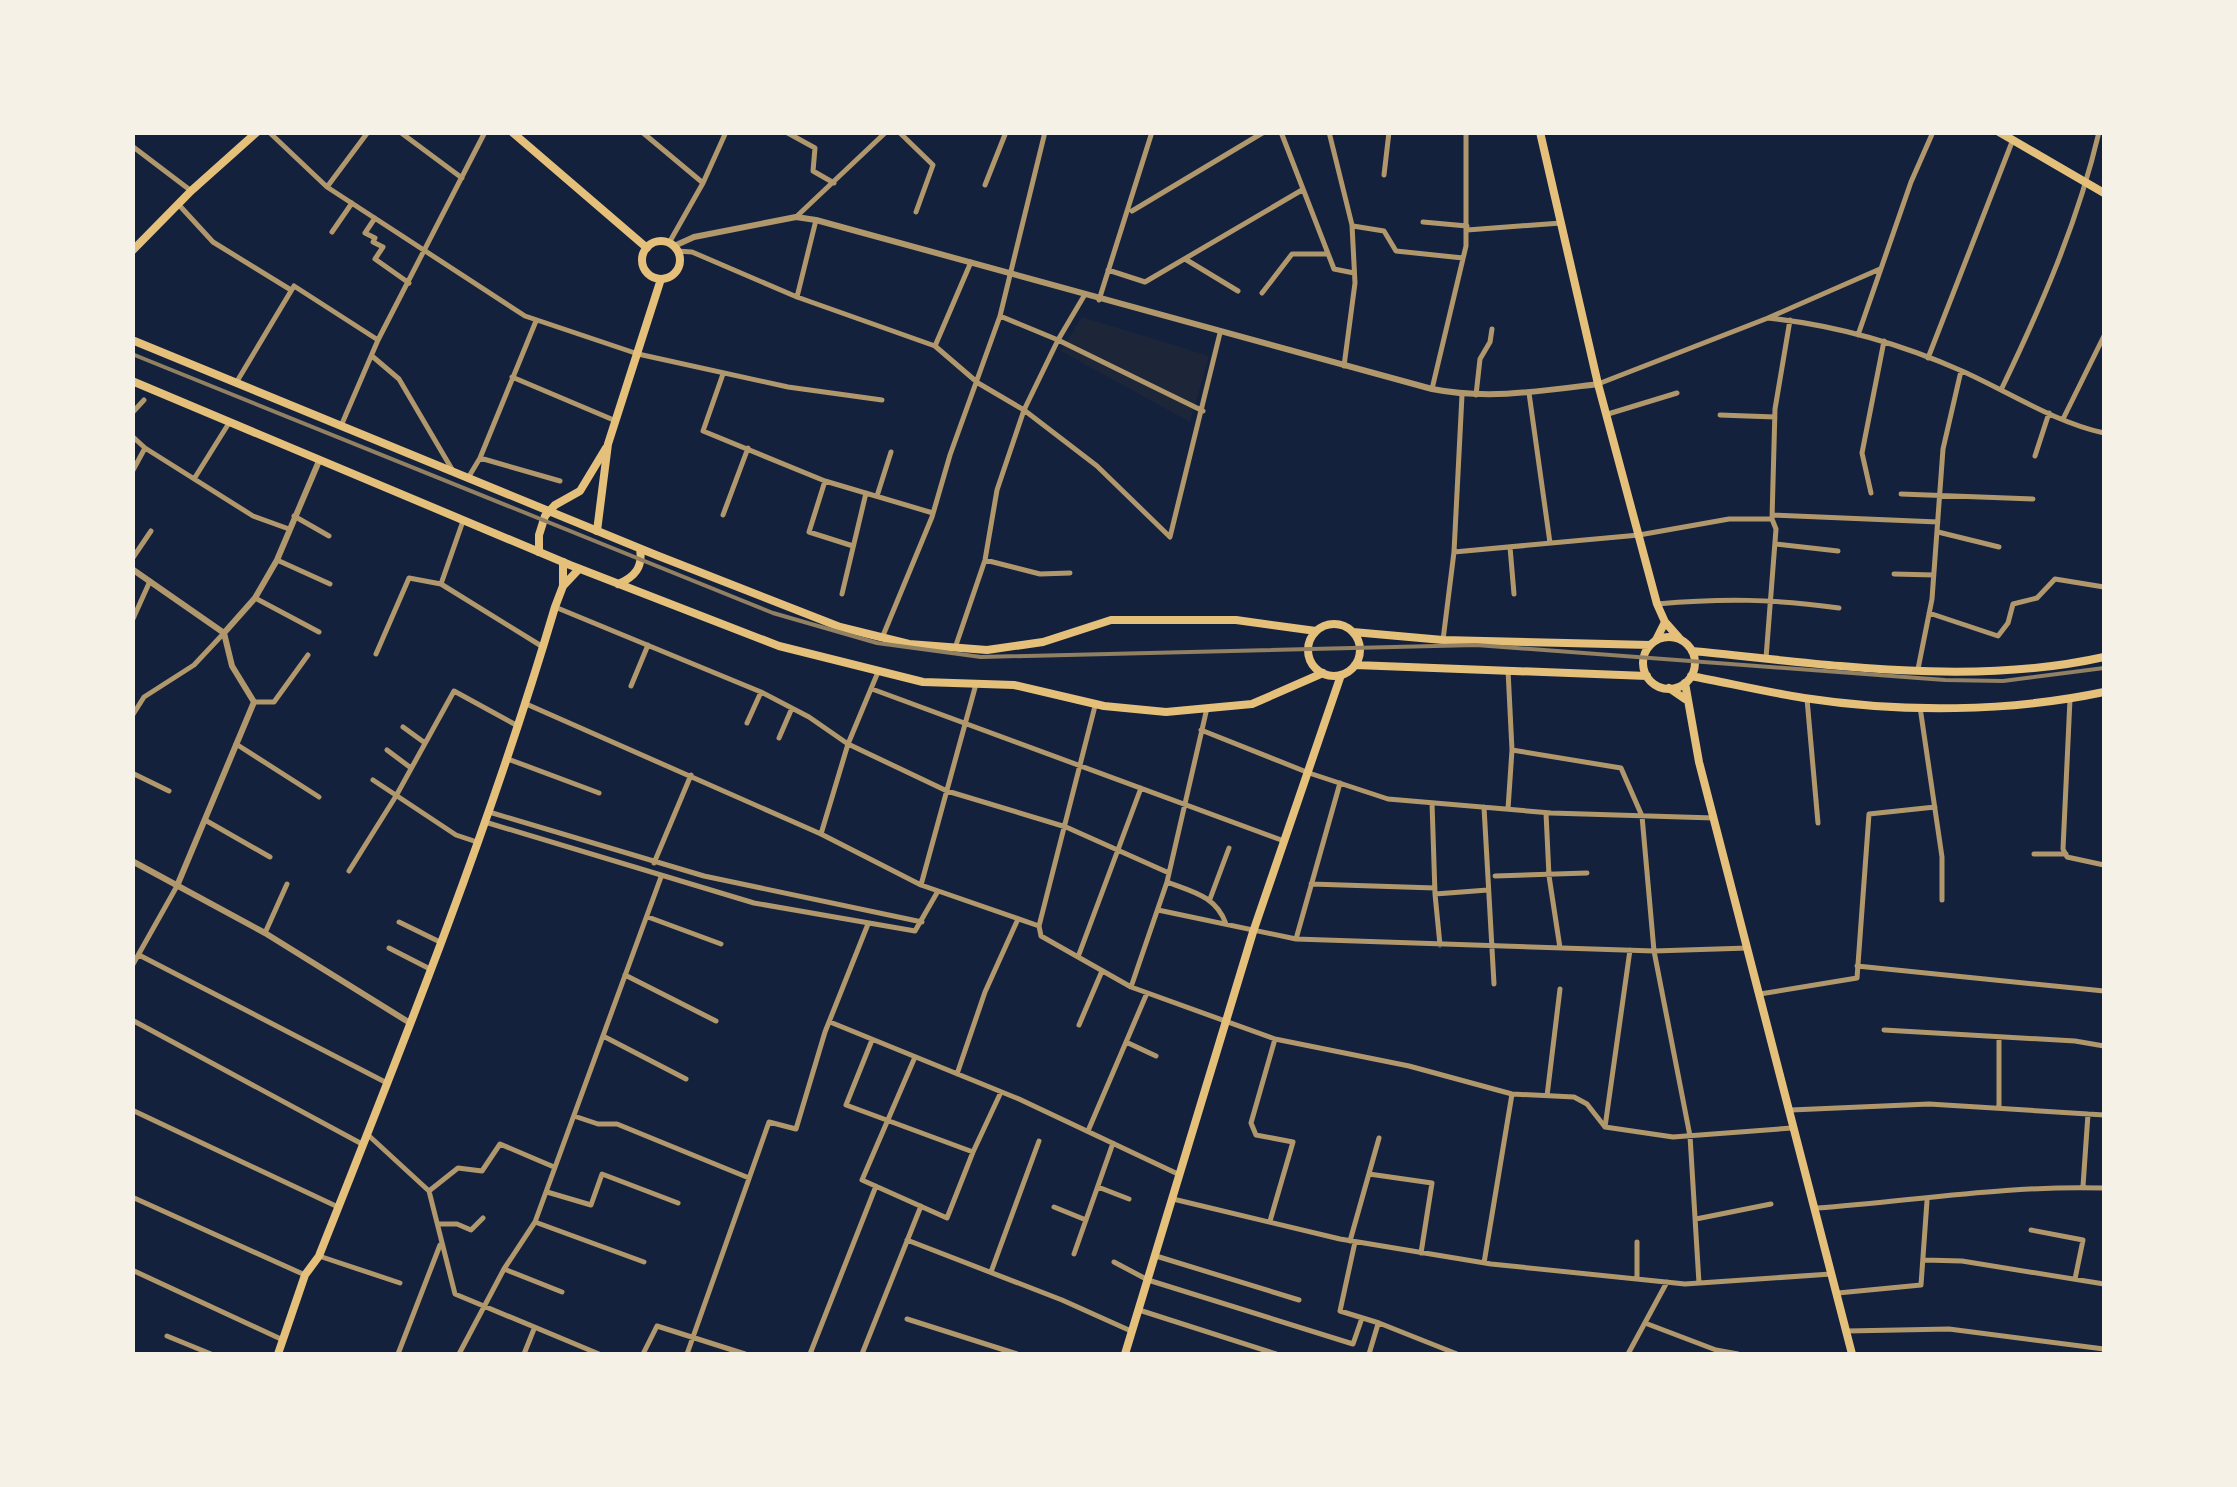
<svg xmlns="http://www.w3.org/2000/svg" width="2237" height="1487" font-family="'Asap Condensed',sans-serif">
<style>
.green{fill:#1d2539}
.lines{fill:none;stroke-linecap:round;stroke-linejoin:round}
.minor{stroke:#b1986c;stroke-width:5}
.tertiary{stroke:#b1986c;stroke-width:6}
.secondary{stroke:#e5c07b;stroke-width:8}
.primary{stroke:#e5c07b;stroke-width:8}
.rail{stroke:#918062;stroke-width:4}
</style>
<rect width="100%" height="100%" fill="#14213d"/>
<path class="green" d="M1082,317L1209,356L1190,422L1061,351Z"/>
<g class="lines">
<path class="minor" d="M269,132L327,187L525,316L638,354L788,387L882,400
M400,132L462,178
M642,132L703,183
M786,132L815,148L813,171L834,183
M899,132L933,165L916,212
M1281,132L1334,269L1354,273
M1329,132L1352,225L1355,283L1344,366
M132,146L190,190
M1384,175L1389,132
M985,185L1006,132
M327,187L368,132
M179,205L213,242L291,290
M1132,211L1264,132
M796,217L886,132
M375,218L365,233L375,238L373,242L383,247L375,259L409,283
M1423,222L1467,226
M1353,226L1384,231L1396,251L1463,258
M1467,230L1561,223
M332,232L352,203
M669,243L703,183L726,132
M677,251L692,252L797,297L935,346L978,383L1024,410L1097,466L1170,537L1220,333
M1185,259L1238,291
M1108,270L1145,282L1302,190
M1262,293L1292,254H1328
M797,297L816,220
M1099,300L1152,132
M1000,316L1058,340L1203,411
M1768,318C1835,325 1901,344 1962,371C2009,392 2054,422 2104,433
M1858,335L1911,182L1933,132
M935,346L971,262
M372,356L399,379L453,471
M1928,358L2012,142
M723,374L703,431L825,481L933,513
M512,377L616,421
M236,383L294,286L378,340
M1598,384L1768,318L1880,269
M1432,389L1466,246V132
M2001,390C2041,307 2078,222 2099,132
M1529,393L1550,543
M1476,395L1480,359L1490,342L1492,329
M132,413L144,400
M1608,414L1677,393
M1720,415L1775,417
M2063,419L2104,336
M341,426L378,340L485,132
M132,436L145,448L253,516L289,529
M2035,456L2049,413
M480,458L560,481
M132,472L145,448
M468,478L480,458L536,321
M194,479L229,423
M825,481L809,532L853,546
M1871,493L1862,453L1884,341
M1901,494L2033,499
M877,496L891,452
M723,515L748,448
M1772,515L1938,522
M294,516L329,536
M1938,532L1999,547
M1775,544L1838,551
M1510,547L1514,594
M1454,552L1639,535L1729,519H1772
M132,559L151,531
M277,560L330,584
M985,560L1040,574L1070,573
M1894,574L1934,575
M441,584L463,521
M842,594L866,493
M255,598L319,632
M1657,604C1725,598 1772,599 1839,608
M555,607L761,692L809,717L848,744L947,791L1066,827L1169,873
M1929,613L1998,636L2008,623L2013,604L2037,598L2055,579L2104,587
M132,621L150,581
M882,638L932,517L950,455L1000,316L1045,132
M1443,640L1454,552L1462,395
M955,648L985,560L997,490L1024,410L1058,340L1084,296
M376,654L409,578L441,584L543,647
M1766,658L1776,529L1772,519L1775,409L1790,320
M1918,669L1932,599L1943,449L1961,371
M1508,670L1512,750L1508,809
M631,686L648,645
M872,689L1284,841
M1807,699L1818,823
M2070,699L2063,849L2067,857L2104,865
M254,702H274L308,655
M524,703L821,834L921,885L1039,926L1041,936L1131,987L1275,1039L1409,1066L1512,1094L1574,1097L1587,1104L1605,1127L1673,1137L1792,1128
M1920,707L1942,857V900
M132,716L144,697L194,665L224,633
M747,723L761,692
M403,727L425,743
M1201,730L1309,773L1388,799L1551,813L1714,818
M779,738L792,708
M236,744L319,797
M387,750L411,768
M1512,750L1621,768L1642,816L1654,951L1690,1136L1699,1283
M508,759L599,793
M132,773L169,791
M373,780L456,835L477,842
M1432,803L1435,894L1488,890
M1484,807L1494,984
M489,812L704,876L922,922
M1546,813L1549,876L1560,948
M205,820L270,857
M485,822L754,903L915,931L938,891
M821,834L848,744L878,672
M2034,854H2066
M654,863L691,775
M349,871L396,796L454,691L518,726
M1495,876L1587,873
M1167,882C1193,892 1216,896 1226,924
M1311,884L1435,888
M921,885L976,684
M1435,894L1440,945
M1210,899L1229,848
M1158,910L1296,939L1654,951L1748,948
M648,917L721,944
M399,922L440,942
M1039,926L1095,706
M265,933L287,884
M1296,939L1340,783
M389,948L430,969
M139,955L387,1083
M1078,957L1141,788
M132,966L177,886
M1857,966L2104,991
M625,975L716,1021
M1131,987L1167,882L1207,708
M1760,994L1857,978L1869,814L1935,807
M132,1020L362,1144
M830,1022L1019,1099L1180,1175
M1079,1025L1102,971
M1884,1030L2075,1041L2104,1046
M603,1036L686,1079
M872,1040L846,1105L973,1152L1001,1092
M1126,1042L1156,1056
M915,1057L862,1180L947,1218L973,1152
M957,1074L985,992L1018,919
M1547,1096L1560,989
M1999,1108V1037
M132,1110L338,1207
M1791,1110L1929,1104L2104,1115
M574,1116L598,1124H617L749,1178
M1605,1127L1630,950
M1088,1131L1147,993
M367,1134L429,1191L455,1294L599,1354
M1369,1174L1432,1183L1421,1253
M2083,1186L2088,1114
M1098,1187L1129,1199
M429,1191L458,1168L482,1171L500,1144L554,1167
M547,1192L591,1205L602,1174L678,1203
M132,1197L305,1275
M1173,1199L1340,1239L1491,1264L1685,1284L1831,1274
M1054,1207L1086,1220
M1817,1208C1912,1201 2008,1185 2104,1188
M1696,1219L1771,1204
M1270,1221L1293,1142L1256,1135L1251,1123L1275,1039
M535,1222L644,1262
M439,1224H457L471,1230L483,1218
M2031,1230L2083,1240L2075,1279
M907,1240L1062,1300L1131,1331
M1350,1241L1379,1138
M1355,1242L1340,1311L1379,1323L1457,1354
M1637,1242V1279
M1074,1254L1113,1143
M319,1256L400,1283
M1156,1256L1299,1300
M1924,1260L1962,1261L2104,1284
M1114,1262L1148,1280L1353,1344L1362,1318
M1484,1263L1512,1094
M504,1269L562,1292
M132,1270L283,1340
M991,1272L1039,1141
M1838,1293L1921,1285L1927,1201
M1139,1310L1276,1354
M907,1319L1017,1354
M1645,1323L1716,1350L1738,1354
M1847,1331L1949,1329L2104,1349
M167,1336L211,1354
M398,1354L440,1245
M459,1354L504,1269L535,1222L661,877
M524,1354L534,1329
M643,1354L657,1326L745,1354
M687,1354L769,1122L796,1129L825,1032L868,924
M810,1354L876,1186
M862,1354L921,1206
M1369,1354L1378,1324
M1628,1354L1667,1282"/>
<path class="tertiary" d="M674,246L694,237L796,217L816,220L1432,389C1488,400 1542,391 1598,384
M132,569L224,633L232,666L254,702L177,886
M224,633L255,598L277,560L319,461
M132,861L265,933L410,1023"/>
<path class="secondary" d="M512,132L647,248
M1540,132L1598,384L1657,604L1665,622L1680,639
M1999,132L2104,193
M642 260a19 19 0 1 1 38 0a19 19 0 1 1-38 0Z
M132,251L191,191L257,132
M597,531L608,444L661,279
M539,552V535L545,516L555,505L580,491L606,448
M563,562V586
M1656,640L1665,622
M1685,683L1699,762L1852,1354
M1669,688L1685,699
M278,1354L305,1275L319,1256C404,1042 490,827 555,607L563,586L579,569
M1125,1354L1253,932L1341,675"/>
<path class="primary" d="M132,340L656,555L840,627L909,644L987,650L1043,642L1111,620H1236L1316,631
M132,381L570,565L779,646L923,682L1014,685L1104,706L1166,712L1252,704L1323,673
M618,584C635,577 643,567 640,549
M1308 650a26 26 0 1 1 52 0a26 26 0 1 1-52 0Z
M1353,632L1443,640L1650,645
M1643 663a26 26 0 1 1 52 0a26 26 0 1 1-52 0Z
M1692,651C1827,664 1970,687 2104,657
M1355,665L1647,676
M1691,676C1728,683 1766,692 1804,698C1902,713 2009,712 2104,692"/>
<path class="rail" d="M132,354L773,613L877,643L981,657L1476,645L1945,680L2003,681L2104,668"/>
</g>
<rect width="2237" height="1487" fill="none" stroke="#f6f1e7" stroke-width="270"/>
</svg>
